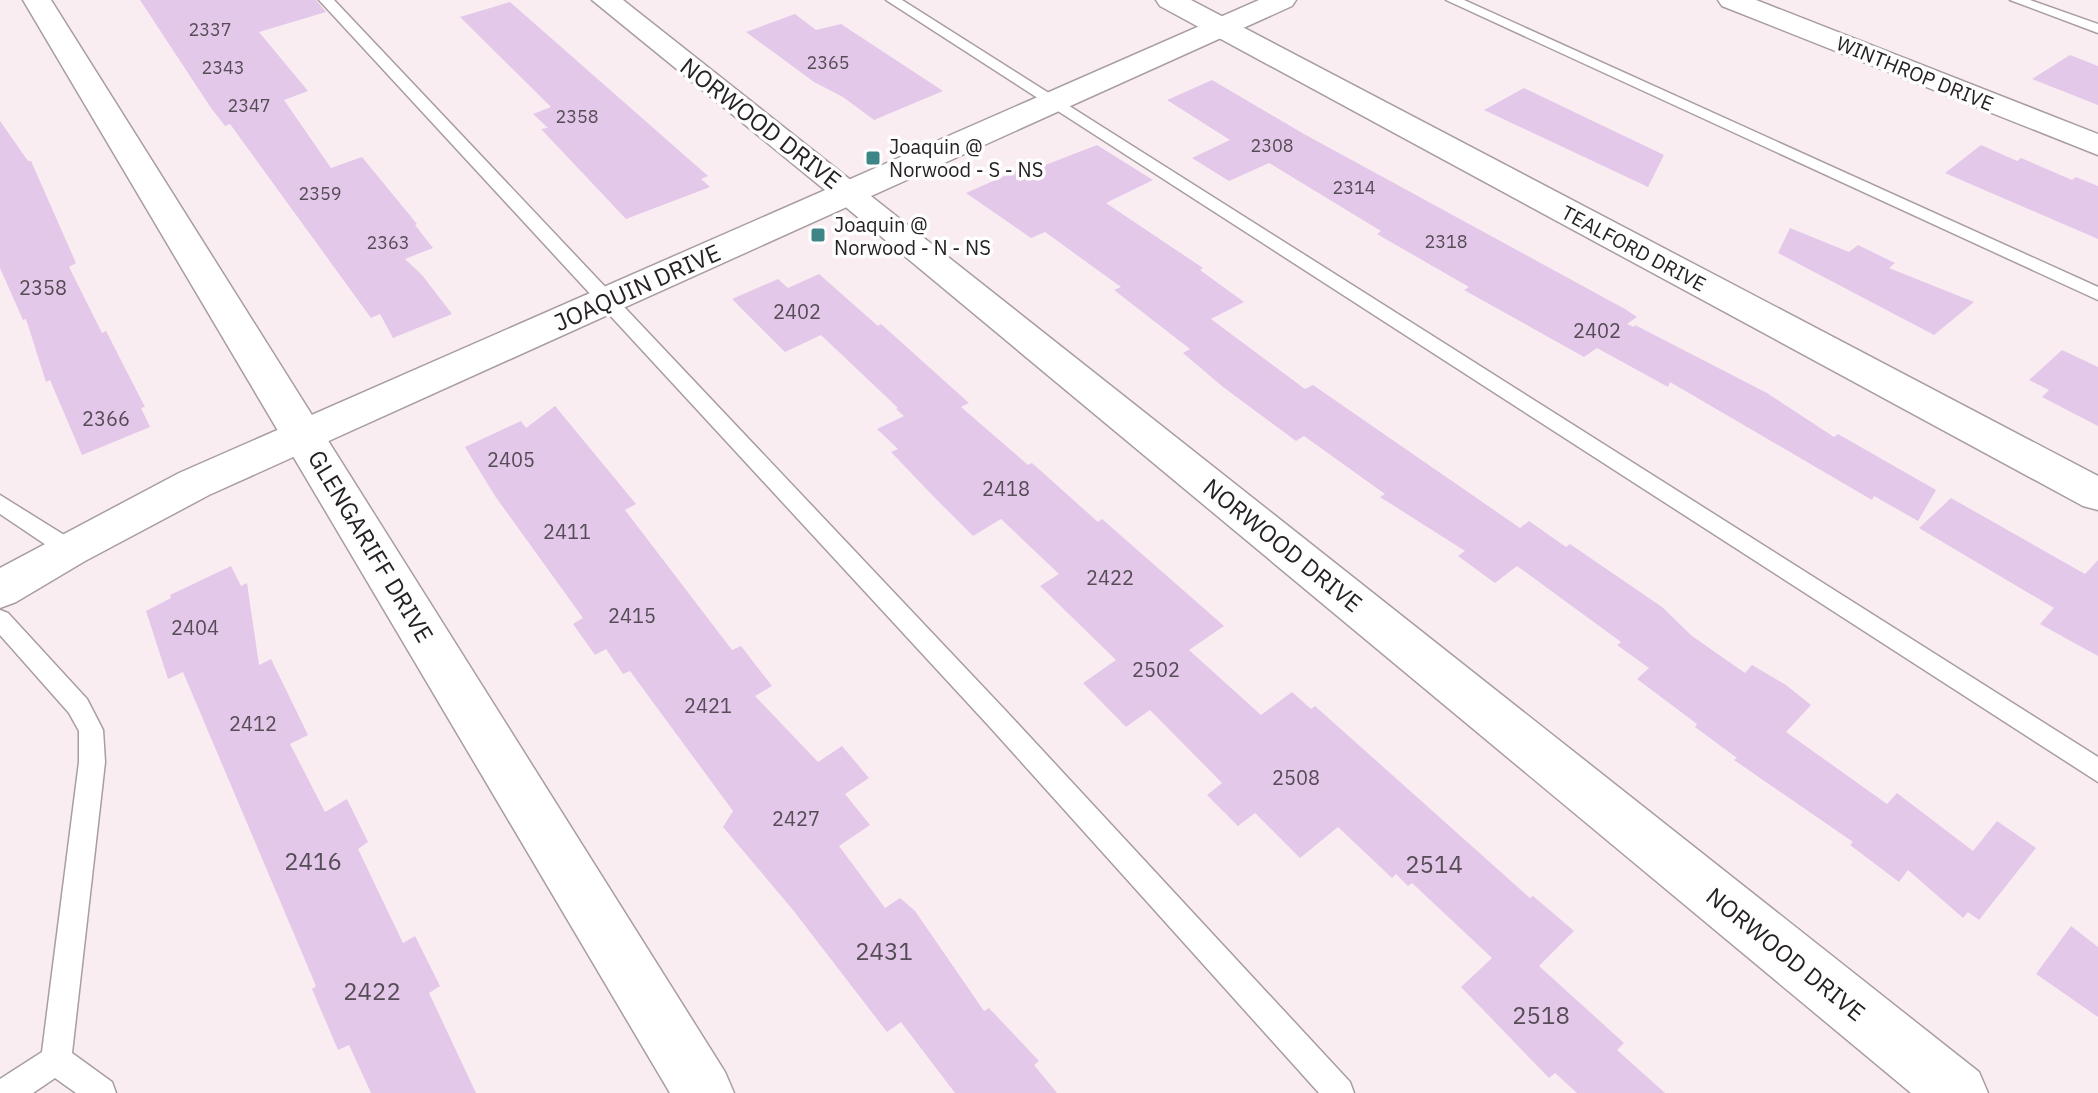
<svg xmlns="http://www.w3.org/2000/svg" width="2098" height="1093" font-family="'IBM Plex Sans',sans-serif">
<style>
.building{fill:#e3c8ea}
.lines{fill:none;stroke-linecap:round;stroke-linejoin:round}
.service-casing{stroke:#a89da1;stroke-width:3}
.minor-casing{stroke:#a89da1;stroke-width:3}
.tertiary-casing{stroke:#a89da1;stroke-width:3}
.service{fill:#fff;fill-rule:evenodd}
.minor{fill:#fff;fill-rule:evenodd}
.tertiary{fill:#fff;fill-rule:evenodd}
.poi-dot{fill:#3d8586;stroke:#fefefe;stroke-width:3}
.labels{text-anchor:middle;dominant-baseline:central;stroke-width:7;stroke-linejoin:round;paint-order:stroke}
.far-number-label{font-size:18px;fill:#554c56}
.far-street-label{font-size:20px;fill:#262224;stroke:#fefefe}
.far-poi-label{font-size:20px;fill:#262224;stroke:#fefefe;text-anchor:start}
.number-label{font-size:20px;fill:#554c56}
.street-label{font-size:24px;fill:#262224;stroke:#fefefe}
.near-number-label{font-size:24px;fill:#554c56}
</style>
<rect width="100%" height="100%" fill="#f9edf2"/>
<path class="building" d="M140,0H316L326,12L259,32L308,91L284,100L331,168L362,157L417,224L415,225L433,248L405,259L422,275L452,314L393,338L380,314L371,318L230,124L225,126L211,108Z
M510,2L708,176L701,179L710,187L626,219L541,129L548,128L533,114L551,107L460,17Z
M795,14L816,30L841,24L943,91L874,120L843,97L814,82L746,32Z
M2070,55L2098,66V105L2032,79Z
M1212,80L1304,134L1625,309L1637,317L1627,324L1634,327L1635,325L1767,393L1834,437L1838,434L1936,490L1918,521L1874,496L1872,500L1670,382L1668,387L1597,348L1584,357L1464,290L1469,287L1377,234L1381,231L1269,163L1229,181L1192,158L1230,140L1167,100Z
M1524,88L1664,155L1648,187L1484,110Z
M0,121L28,161H31L76,263L69,267L102,333L106,331L145,407L141,408L150,427L82,455L50,380L46,382L26,319L23,320L0,268Z
M1097,145L1153,180L1106,203L1203,268L1200,270L1244,302L1211,319L1305,389L1313,385L1520,528L1529,521L1566,547L1570,544L1662,607L1692,636L1745,673L1752,665L1786,685L1811,705L1786,732L1887,804L1897,793L1973,851L1997,821L2036,848L1979,920L1968,912L1963,918L1908,870L1899,882L1850,845L1853,842L1734,760L1737,758L1695,727L1697,724L1637,679L1649,668L1617,645L1621,642L1517,566L1495,583L1458,556L1465,551L1380,497L1385,494L1304,436L1296,441L1223,387L1183,353L1190,349L1114,290L1121,287L1045,232L1031,238L966,193L1029,165L1035,169Z
M1981,145L2017,161L2021,158L2072,180L2076,177L2098,186V239L1945,173Z
M1790,228L1849,252L1858,245L1895,263L1889,268L1974,302L1934,335L1778,253Z
M819,274L878,326L881,324L969,403L961,407L1028,465L1032,463L1098,522L1102,519L1224,626L1189,650L1261,715L1292,692L1311,709L1315,706L1530,898L1533,896L1574,931L1539,966L1624,1043L1617,1050L1665,1093H1577L1555,1073L1549,1078L1461,987L1492,958L1412,883L1408,886L1396,874L1392,878L1338,827L1300,858L1255,813L1238,826L1207,795L1222,783L1150,710L1126,727L1083,683L1116,660L1040,586L1059,574L1001,519L973,536L935,498L891,452L898,449L877,429L904,416L896,409L898,408L821,335L785,352L732,299L778,279L788,288Z
M2062,350L2098,367V426L2042,397L2049,390L2029,380Z
M555,406L636,504L625,510L732,650L741,646L772,686L755,696L818,762L842,746L869,778L845,794L870,825L839,846L885,908L900,898L915,911L984,1011L989,1008L1039,1061L1034,1065L1057,1093H955L901,1022L887,1032L793,910L723,827L733,811L630,671L623,674L606,649L595,655L573,624L583,618L495,496L465,447L521,421L526,428Z
M1951,498L2085,574L2098,560V656L2040,624L2054,608L1919,528Z
M231,566L241,586L247,583L259,665L271,659L308,735L290,744L325,812L347,799L368,842L358,849L403,943L415,936L440,986L429,993L476,1093H371L349,1045L338,1050L312,989L316,986L183,672L168,679L146,611L171,598L170,595Z
M2071,926L2098,947V1017L2036,974Z"/>
<g class="lines">
<g class="service-casing">
<path id="service" d="M319,0H334L1006,711L1350,1082L1354,1093H1319L988,725Z
M886,0H902L2098,757V782Z
M1446,0H1464L2098,287V300Z
M2010,0H2030L2098,24V33Z
M0,495L77,543L80,549L77,555L69,557L61,555L0,514Z
M0,610L8,613L87,699L103,730L105,762L72,1053L112,1082L116,1093H76L55,1078L33,1093H0V1079L42,1052L79,762V731L69,713L0,635Z"/>
</g>
<g class="minor-casing">
<path id="minor" d="M23,0H51L725,1072L734,1093H670Z
M592,0H623L1979,1072L1988,1093H1911L836,199Z
M1156,0H1191L2098,476V510L2083,506L1160,6Z
M1718,0H1756L2098,134V155L1722,6Z"/>
</g>
<g class="tertiary-casing">
<path id="tertiary" d="M1259,0H1296L1292,6L209,495L85,561L16,602L0,608V568L179,473Z"/>
</g>
<use href="#service" class="service"/>
<use href="#minor" class="minor"/>
<use href="#tertiary" class="tertiary"/>
</g>
<g class="poi-dot">
<rect x="865" y="150" width="16" height="16" rx="4"/>
<rect x="810" y="227" width="16" height="16" rx="4"/>
</g>
<g class="labels">
<g class="far-number-label">
<text x="210" y="29">2337</text>
<text x="828" y="62">2365</text>
<text x="223" y="67">2343</text>
<text x="249" y="105">2347</text>
<text x="577" y="116">2358</text>
<text x="1272" y="145">2308</text>
<text x="1354" y="187">2314</text>
<text x="320" y="193">2359</text>
<text x="1446" y="241">2318</text>
<text x="388" y="242">2363</text>
</g>
<g class="far-street-label">
<text transform="translate(1915 73) rotate(22)">WINTHROP DRIVE</text>
<text transform="translate(1634 248) rotate(28)">TEALFORD DRIVE</text>
</g>
<g class="far-poi-label">
<text x="889" y="146">Joaquin @<tspan x="889" dy="23">Norwood - S - NS</tspan></text>
<text x="834" y="224">Joaquin @<tspan x="834" dy="23">Norwood - N - NS</tspan></text>
</g>
<g class="number-label">
<text x="43" y="287">2358</text>
<text x="797" y="311">2402</text>
<text x="1597" y="330">2402</text>
<text x="106" y="418">2366</text>
<text x="511" y="459">2405</text>
<text x="1006" y="488">2418</text>
<text x="567" y="531">2411</text>
<text x="1110" y="577">2422</text>
<text x="632" y="615">2415</text>
<text x="195" y="627">2404</text>
<text x="1156" y="669">2502</text>
<text x="708" y="705">2421</text>
<text x="253" y="723">2412</text>
<text x="1296" y="777">2508</text>
<text x="796" y="818">2427</text>
</g>
<g class="street-label">
<text transform="translate(761 123) rotate(38)">NORWOOD DRIVE</text>
<text transform="translate(637 287) rotate(-24)">JOAQUIN DRIVE</text>
<text transform="translate(1283 545) rotate(39)">NORWOOD DRIVE</text>
<text transform="translate(371 546) rotate(59)">GLENGARIFF DRIVE</text>
<text transform="translate(1786 954) rotate(39)">NORWOOD DRIVE</text>
</g>
<g class="near-number-label">
<text x="313" y="861">2416</text>
<text x="1434" y="864">2514</text>
<text x="884" y="951">2431</text>
<text x="372" y="991">2422</text>
<text x="1541" y="1015">2518</text>
</g>
</g>
</svg>
